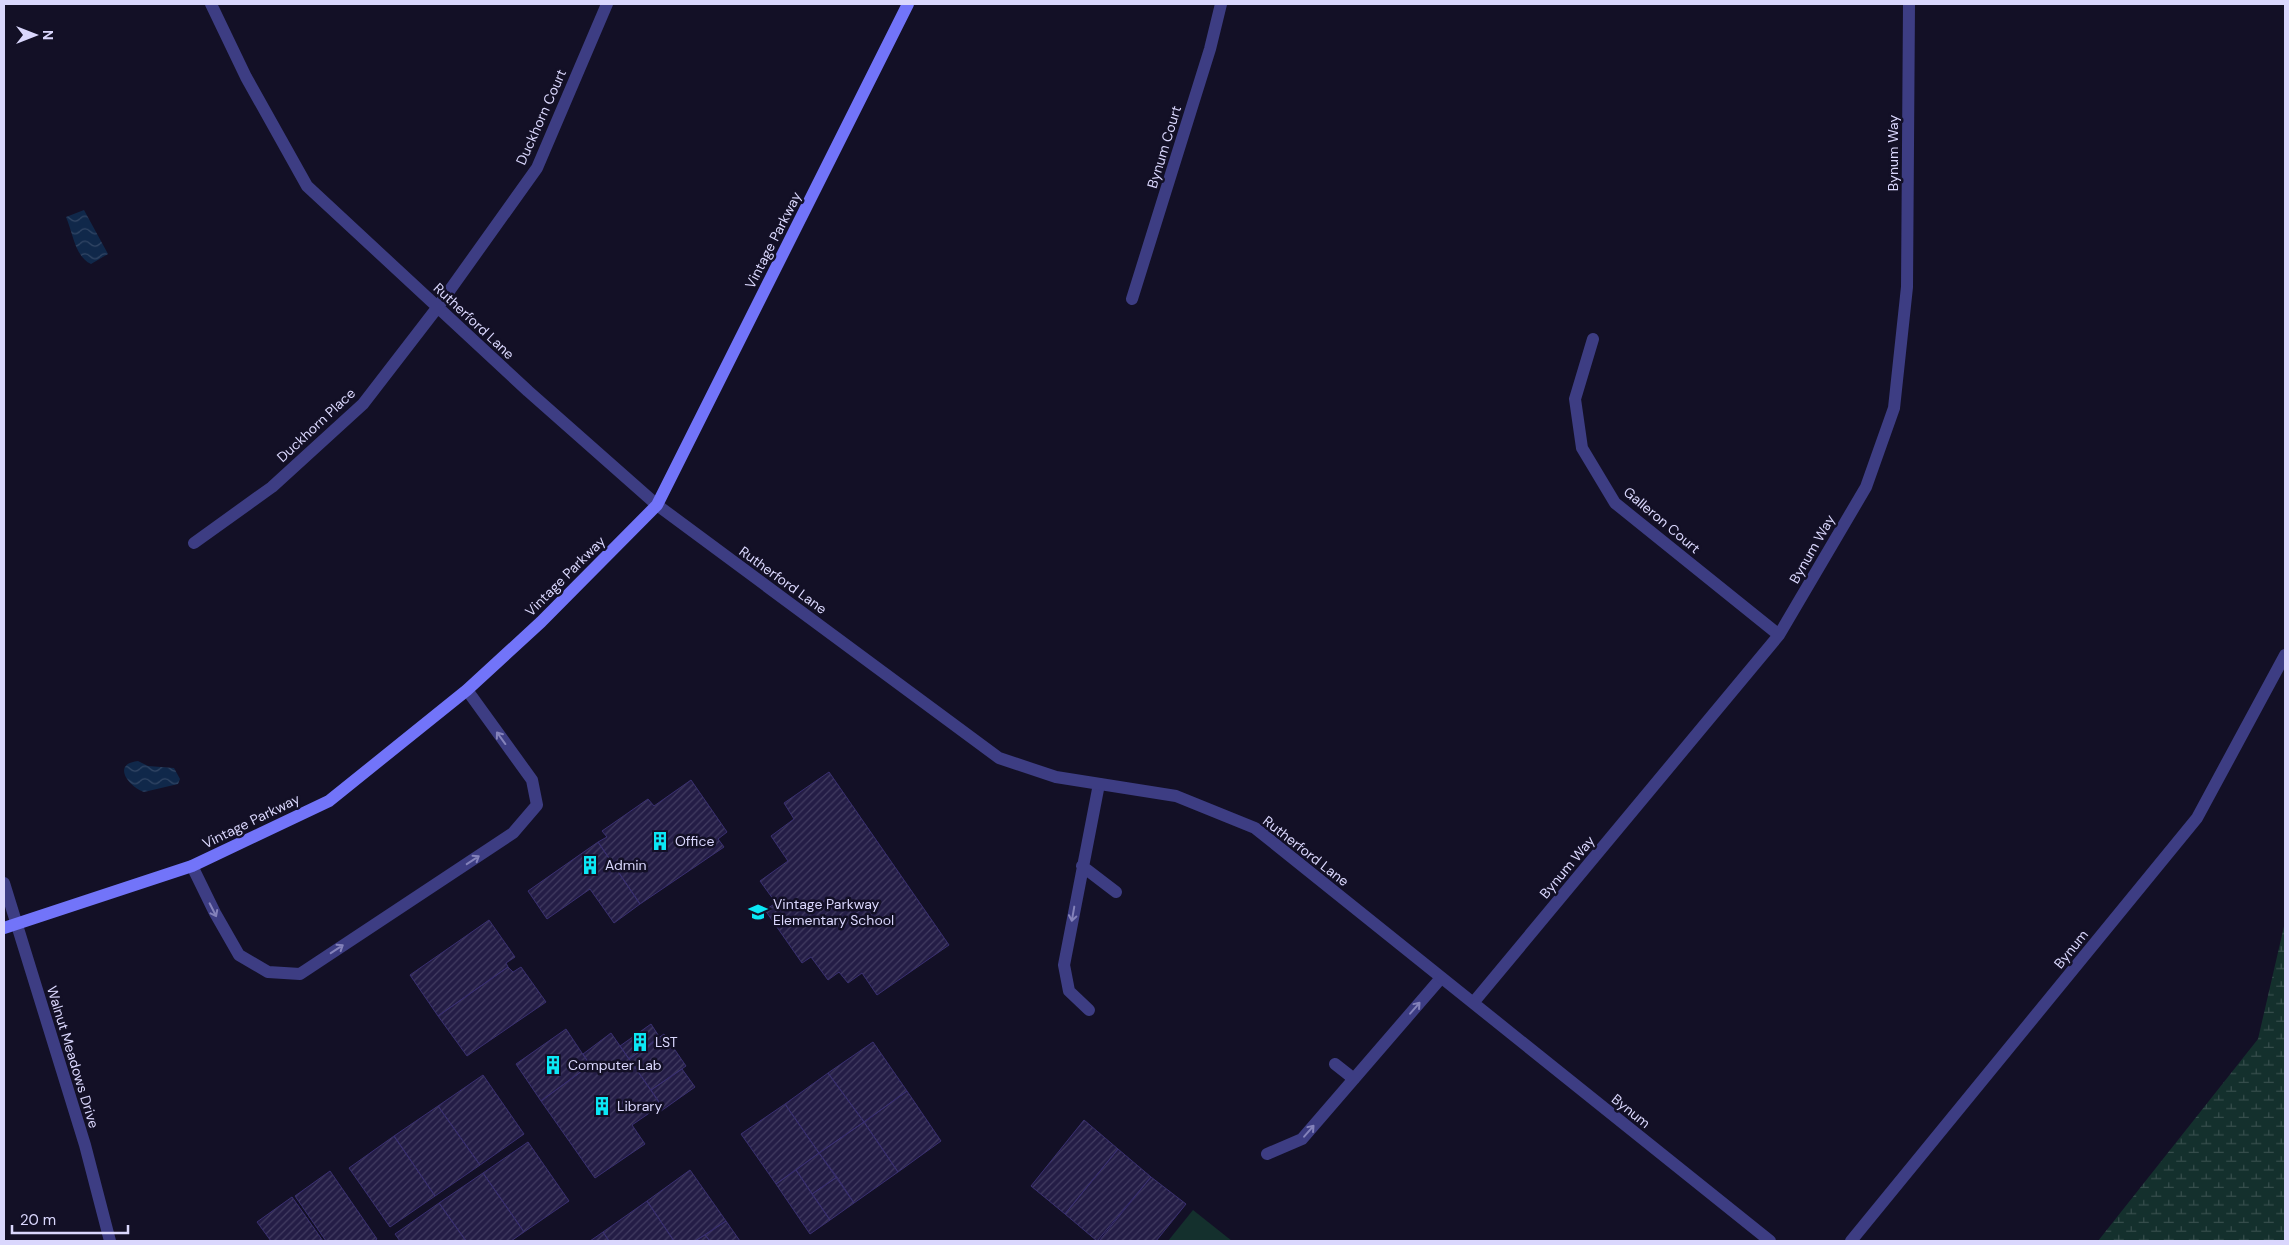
<svg xmlns="http://www.w3.org/2000/svg" width="2289" height="1245" font-family="'DM Sans',sans-serif">
<style>
.wetland{fill:url(#wetland-marsh)}
.park{fill:#14302d}
.water{fill:url(#water-waves)}
.building{fill:url(#building-hatch);stroke:#3a3071}
.lines{fill:none;stroke-linecap:round;stroke-linejoin:round}
.lane{stroke:#3d3d83;stroke-width:12}
.street{stroke:#3d3d83;stroke-width:12}
.secondary{stroke:#7274f9;stroke-width:12}
.oneway{stroke:#8482ba}
.labels{text-anchor:middle;dominant-baseline:central;stroke-width:5;stroke-linejoin:round;paint-order:stroke}
.street-label{font-size:14px;fill:#dad7fd;stroke:#131026}
.poi-label{font-size:14px;fill:#dad7fd;stroke:#131026;text-anchor:start}
</style>
<defs>
<pattern id="wetland-marsh" width="20" height="14" patternUnits="userSpaceOnUse" patternTransform="scale(1.25)"><rect width="20" height="14" fill="#14302d"/><path d="M1 5h8M5 5V1M11 12h8M15 12V8" fill="none" stroke="#364d4c"/></pattern>
<pattern id="water-waves" width="16" height="10" patternUnits="userSpaceOnUse" patternTransform="scale(1.25)"><rect width="16" height="10" fill="#10284a"/><path d="M0 5q4-4 8 0t8 0" fill="none" stroke="#324665"/></pattern>
<pattern id="building-hatch" width="6" height="6" patternUnits="userSpaceOnUse" patternTransform="scale(1.25)"><rect width="6" height="6" fill="#241d46"/><path d="M-1 1l2-2M0 6l6-6M5 7l2-2" fill="none" stroke="#433d62"/></pattern>
</defs>
<rect width="100%" height="100%" fill="#131026"/>
<path class="wetland" d="M2285,922V1241H2098L2258,1039Z"/>
<path class="park" d="M1193,1210L1232,1241H1168Z"/>
<path class="water" d="M84,210L108,254L91,264C75,257 73,233 66,217Z
M138,761L148,766L174,768L180,779L178,784L144,792C129,787 111,764 138,761Z"/>
<path class="building" d="M829,772L949,945L877,995L862,973L848,983L839,972L828,980L811,957L802,963L765,910L776,903L760,881L788,861L771,836L794,819L784,803Z
M691,780L727,832L718,839L724,847L640,904L598,842L607,837L602,831L648,799L654,806Z
M598,842L640,904L614,923L590,889L547,919L528,891Z
M489,920L515,957L506,963L508,967L438,1016L410,975Z
M508,967L513,972L521,967L546,1002L467,1056L438,1016Z
M651,1024L660,1038L629,1059L620,1046Z
M566,1029L590,1065L541,1101L516,1064Z
M611,1033L661,1105L632,1125L645,1144L595,1178L541,1101L590,1065L583,1054Z
M664,1034L686,1066L651,1090L629,1059Z
M873,1042L907,1091L864,1122L828,1073Z
M682,1069L695,1087L661,1111L658,1107L661,1105L651,1090Z
M828,1073L864,1122L819,1153L785,1104Z
M483,1075L524,1134L480,1165L438,1106Z
M907,1091L941,1141L898,1172L864,1122Z
M785,1104L819,1153L776,1184L741,1134Z
M438,1106L480,1165L435,1196L394,1136Z
M1084,1120L1118,1149L1065,1214L1031,1186Z
M864,1122L898,1172L854,1203L819,1153Z
M394,1136L435,1196L390,1227L349,1168Z
M528,1142L569,1201L524,1232L483,1173Z
M1118,1149L1151,1177L1097,1241L1065,1214Z
M819,1153L837,1177L812,1194L796,1170Z
M690,1170L726,1221L695,1241H674L647,1201Z
M796,1170L830,1220L810,1234L776,1184Z
M330,1171L377,1239L374,1241H326L295,1196Z
M483,1173L524,1232L511,1241H466L439,1203Z
M837,1177L854,1203L830,1220L812,1194Z
M1151,1177L1186,1204L1156,1241H1099Z
M292,1197L323,1241H271L257,1222Z
M647,1201L674,1241H609L603,1232Z
M439,1203L466,1241H400L395,1234Z
M726,1221L740,1241H710L705,1235Z
M603,1232L609,1241H590Z
M705,1235L710,1241H695Z"/>
<g class="lines">
<path class="lane" d="M192,866L215,913L239,955L268,972L300,974L513,833L537,805L532,780L467,690
M1082,866L1116,892
M1089,1010L1069,991L1064,965L1099,784
M1335,1064L1354,1079
M1267,1154L1302,1139L1441,978"/>
<path class="street" d="M211,4L246,77L307,186L528,391L657,505L999,758L1056,777L1176,796L1255,828L1770,1241
M1132,299L1210,49L1221,4
M1593,339L1575,399L1582,448L1615,503L1779,635
M194,543L272,487L363,404L437,308L537,168L607,4
M4,883L85,1145L110,1241
M1473,1003L1779,635L1866,487L1894,408L1907,287L1909,4
M1851,1241L2197,818L2285,655"/>
<path class="secondary" d="M4,928L192,866L329,801L467,690L541,622L657,505L908,4"/>
</g>
<defs><path id="oneway-shaft" d="M-6 0H5M1.5-3L5.5 0L1.5 3" fill="none" stroke-width="1.6" stroke-linecap="round" stroke-linejoin="round" transform="scale(1.25)"/></defs>
<g class="oneway">
<use href="#oneway-shaft" transform="translate(501 738) rotate(-126)"/>
<use href="#oneway-shaft" transform="translate(473 860) rotate(-33)"/>
<use href="#oneway-shaft" transform="translate(213 910) rotate(63)"/>
<use href="#oneway-shaft" transform="translate(1073 914) rotate(100)"/>
<use href="#oneway-shaft" transform="translate(337 949) rotate(-33)"/>
<use href="#oneway-shaft" transform="translate(1415 1008) rotate(-49)"/>
<use href="#oneway-shaft" transform="translate(1309 1131) rotate(-49)"/>
</g>
<defs>
<g id="building-bare" transform="scale(1.5)"><path d="M-4-6H4V6H1V3H-1V6H-4ZM-2.5-4.3h1.7v1.8h-1.7ZM.8-4.3h1.7v1.8H.8ZM-2.5-1h1.7V.8h-1.7ZM.8-1h1.7V.8H.8Z" fill="#0be7f5" stroke="#131026" stroke-width="2.5" paint-order="stroke"/></g>
<g id="school-bare" transform="scale(1.5)"><path d="M0-5L7-2L0 1L-7-2ZM-4 1L0 2.5L4 1V4Q0 6-4 4Z" fill="#0be7f5" stroke="#131026" stroke-width="2.5" paint-order="stroke"/></g>
</defs>
<g fill-rule="evenodd">
<use href="#building-bare" x="660" y="841"/>
<use href="#building-bare" x="590" y="865"/>
<use href="#school-bare" x="758" y="912"/>
<use href="#building-bare" x="640" y="1042"/>
<use href="#building-bare" x="553" y="1065"/>
<use href="#building-bare" x="602" y="1106"/>
</g>
<g class="labels">
<g class="street-label">
<text transform="translate(541 117) rotate(-66)">Duckhorn Court</text>
<text transform="translate(1164 147) rotate(-73)">Bynum Court</text>
<text transform="translate(1893 153) rotate(-90)">Bynum Way</text>
<text transform="translate(773 240) rotate(-63)">Vintage Parkway</text>
<text transform="translate(474 321) rotate(43)">Rutherford Lane</text>
<text transform="translate(316 425) rotate(-43)">Duckhorn Place</text>
<text transform="translate(1662 520) rotate(40)">Galleron Court</text>
<text transform="translate(1812 549) rotate(-60)">Bynum Way</text>
<text transform="translate(565 576) rotate(-45)">Vintage Parkway</text>
<text transform="translate(783 580) rotate(36)">Rutherford Lane</text>
<text transform="translate(251 821) rotate(-26)">Vintage Parkway</text>
<text transform="translate(1306 851) rotate(38)">Rutherford Lane</text>
<text transform="translate(1567 867) rotate(-50)">Bynum Way</text>
<text transform="translate(2071 949) rotate(-51)">Bynum</text>
<text transform="translate(73 1057) rotate(73)">Walnut Meadows Drive</text>
<text transform="translate(1631 1111) rotate(39)">Bynum</text>
</g>
<g class="poi-label">
<text x="675" y="841">Office</text>
<text x="605" y="865">Admin</text>
<text x="773" y="904">Vintage Parkway<tspan x="773" dy="16">Elementary School</tspan></text>
<text x="655" y="1042">LST</text>
<text x="568" y="1065">Computer Lab</text>
<text x="617" y="1106">Library</text>
</g>
</g>
<rect width="2289" height="1245" fill="none" stroke="#dad7fd" stroke-width="10"/>
<g transform="translate(35 35) rotate(90)" stroke="#131026" stroke-width="4" paint-order="stroke">
<path d="M0-4L9 19L0 12L-9 19Z" fill="#dad7fd"/>
<text y="-8" font-size="14" font-weight="bold" text-anchor="middle" fill="#dad7fd">N</text>
</g>
<path d="M12 1225v8h116v-8" fill="none" stroke="#dad7fd" stroke-width="2.5"/>
<text x="20" y="1225" font-size="15" fill="#dad7fd" stroke="#131026" stroke-width="4" paint-order="stroke">20 m</text>
</svg>
